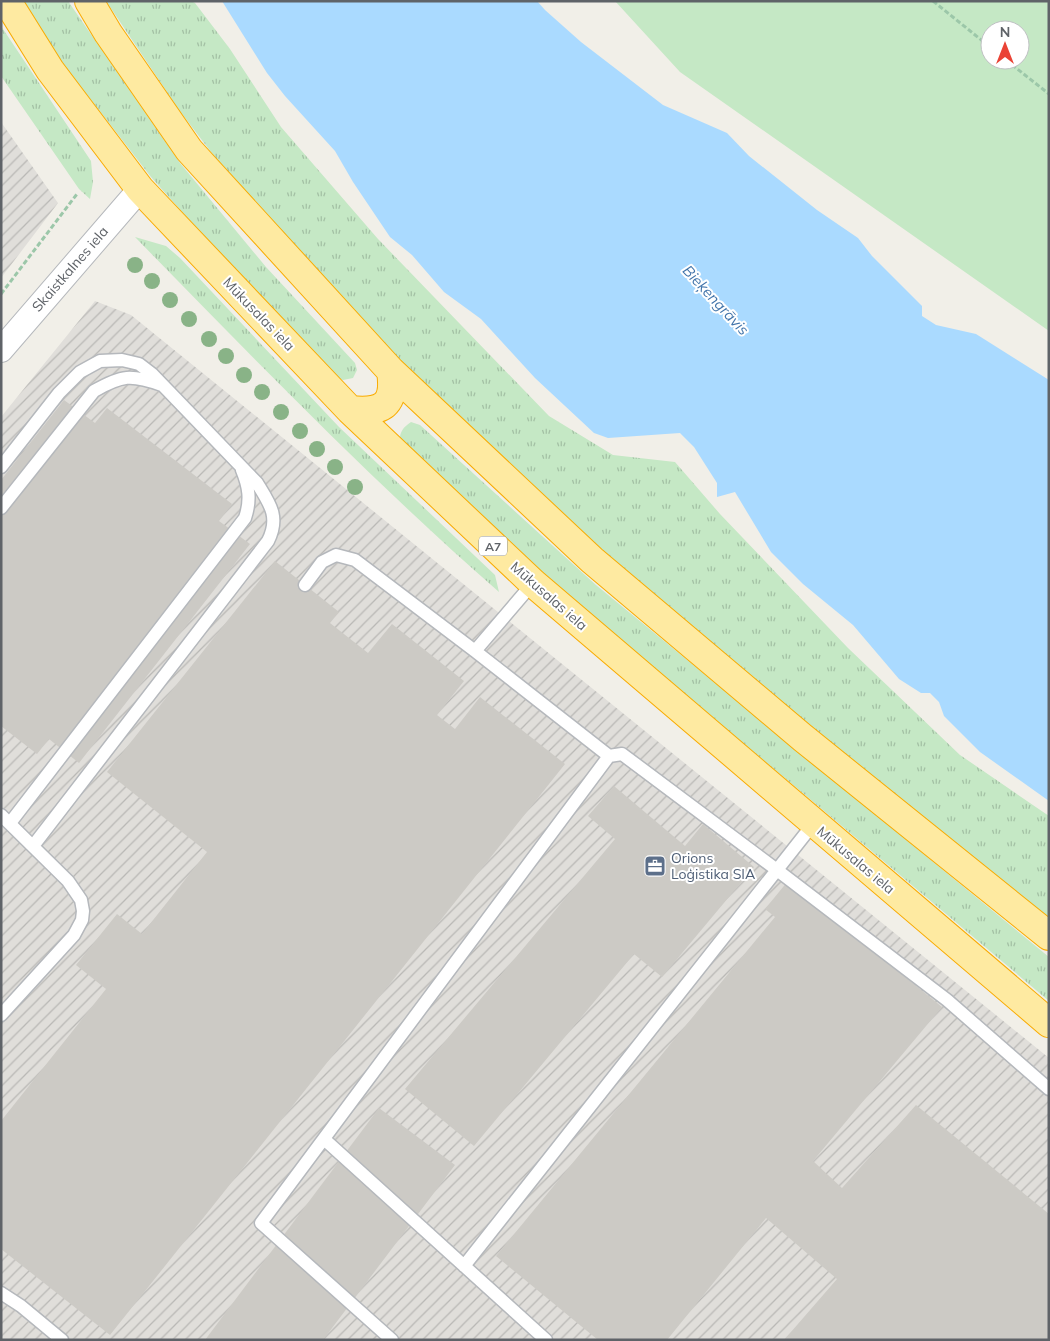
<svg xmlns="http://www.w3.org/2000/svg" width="1050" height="1341" font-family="Mulish,sans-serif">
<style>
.industrial{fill:url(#industrial-furrows)}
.grass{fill:url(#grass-tufts)}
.garden{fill:#c5e8c5;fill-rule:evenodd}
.water{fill:#aadaff}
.building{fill:#cccac5}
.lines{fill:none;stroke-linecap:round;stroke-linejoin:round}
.service-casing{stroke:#b5b8bc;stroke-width:15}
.minor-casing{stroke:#b5b8bc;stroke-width:26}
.trunk-casing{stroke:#f9ab00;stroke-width:30}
.path{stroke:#9cc7a9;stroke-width:3;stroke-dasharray:5 2.5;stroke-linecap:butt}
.service{stroke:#fff;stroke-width:12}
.minor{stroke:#fff;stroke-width:24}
.trunk{stroke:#feeaa1;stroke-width:28}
.tree{fill:#89b387}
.labels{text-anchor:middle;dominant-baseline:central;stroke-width:4;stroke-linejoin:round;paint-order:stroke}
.shield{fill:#fff;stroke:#8f9295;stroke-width:1}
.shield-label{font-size:12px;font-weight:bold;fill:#5f6368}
.street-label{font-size:14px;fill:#5f6368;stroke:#fff}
.service-label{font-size:14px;fill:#4e5e75;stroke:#fff;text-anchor:start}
.water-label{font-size:15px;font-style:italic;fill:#4174aa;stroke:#fff}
</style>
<defs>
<pattern id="industrial-furrows" width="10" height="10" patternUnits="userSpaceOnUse" patternTransform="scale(1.25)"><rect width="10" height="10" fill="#e0deda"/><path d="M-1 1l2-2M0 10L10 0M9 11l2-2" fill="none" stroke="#b9b8b5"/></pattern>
<pattern id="grass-tufts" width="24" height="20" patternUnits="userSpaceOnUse" patternTransform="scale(1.25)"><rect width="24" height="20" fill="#c5e8c5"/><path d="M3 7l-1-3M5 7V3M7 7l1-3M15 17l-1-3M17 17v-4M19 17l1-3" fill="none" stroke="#a3c0a4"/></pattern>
</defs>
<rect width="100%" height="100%" fill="#f1efe8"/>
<path class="industrial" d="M1,122L58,203L1,278Z
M95,301L131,315L1049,1058V1340H1V417Z"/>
<path class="grass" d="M23,1H68L180,163L266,267L355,363L357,370L353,378L343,380L332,376L242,279L151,177L60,60Z
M106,1H191L195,3L230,49L281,127L378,239L549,416L613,455L675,462L720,514L848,648L960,755L1049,816V921L927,824L578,533L336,301L243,194L179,110Z
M1,26L91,161L93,182L90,199L79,189L1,76Z
M135,237L166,246L180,258L339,427L495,575L499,592C371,480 253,358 135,237Z
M411,422L420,425L596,585L1049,957V1001L798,789L577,605L400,444C399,433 402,428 411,422Z"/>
<path class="garden" d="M615,1H1049V331L680,72ZM990,30H1020V60H990Z"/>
<path class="water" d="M222,1H537L545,10L581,42L663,105L727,133L749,156L817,210L858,238L872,256L922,306V316L936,325L976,334L1049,380V801L980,752L944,716L939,702L930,693H921L899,679L853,625L803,584L771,552L735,492L717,497V483L694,447L680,433L608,438L594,433L535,378L481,319L444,292L412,255L390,237L353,182L335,151L285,96L267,73Z"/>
<path class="building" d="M64,400L95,423L107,408L232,504L219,521L250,544L79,763L49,739L37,754L1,726V480Z
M275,561L339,612L330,623L368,653L392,624L464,681L437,715L455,729L480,697L565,764L110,1335L1,1249V1121L106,989L76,965L117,914L142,934L207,852L107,772Z
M614,786L685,846L703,824L754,867L662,977L634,954L474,1146L405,1089L615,839L588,816Z
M788,881L942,1007L813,1161L842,1188L916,1105L1049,1214V1340H784L837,1279L766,1218L667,1340H598L496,1256L775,917L765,909Z
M379,1108L455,1165L323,1340H205Z"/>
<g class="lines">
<g class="service-casing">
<path id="service" d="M1,467L59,393L80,372L100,361L122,360L139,364L152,374L257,483C270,504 280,517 268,541L33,846
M1,508L94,391C122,375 131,374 162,385
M305,585L322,562L336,555L355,560L475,651L609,756
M475,651L533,583
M1,815L68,881L81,900L83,911L82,920L74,935L1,1015
M10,823L245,518C251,500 249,487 242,470
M324,1139L546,1340
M464,1266L814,823
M1,1293L21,1306L62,1340
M392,1340L261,1223L609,756L622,754L777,870L947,1000L1049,1089"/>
</g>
<g class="minor-casing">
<path id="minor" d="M1,350L140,189"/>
</g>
<g class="trunk-casing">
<path id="trunk" d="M7,1L50,70L140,189L350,410L533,583L1049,1023
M89,1L108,33L189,150L391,371L592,560L803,738L1049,936
M350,410C382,413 396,406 391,371"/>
</g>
<path class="path" d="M933,1L990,47
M1006,60L1049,94
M1,294L77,194"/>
<use href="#service" class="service"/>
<use href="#minor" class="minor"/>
<use href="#trunk" class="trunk"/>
</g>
<g class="tree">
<circle cx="135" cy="265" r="8"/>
<circle cx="152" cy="281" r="8"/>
<circle cx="170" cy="300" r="8"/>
<circle cx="189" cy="319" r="8"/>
<circle cx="209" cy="339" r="8"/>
<circle cx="226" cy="356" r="8"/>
<circle cx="244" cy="375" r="8"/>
<circle cx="262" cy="392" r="8"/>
<circle cx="281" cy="412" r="8"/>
<circle cx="300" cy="431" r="8"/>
<circle cx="317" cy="449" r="8"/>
<circle cx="335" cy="467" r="8"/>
<circle cx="355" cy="487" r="8"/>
</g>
<defs>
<g id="office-square" transform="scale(1.125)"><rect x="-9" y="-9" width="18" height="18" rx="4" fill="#5c6f8a" stroke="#fff"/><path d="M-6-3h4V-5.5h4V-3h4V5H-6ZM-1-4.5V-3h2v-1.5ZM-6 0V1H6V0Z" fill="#fff"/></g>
</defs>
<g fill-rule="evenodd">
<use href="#office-square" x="655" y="866"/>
</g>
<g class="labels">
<rect class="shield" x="479" y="536.5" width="28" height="19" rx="4"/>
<g class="shield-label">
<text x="493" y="546">A7</text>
</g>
<g class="street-label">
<text transform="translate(70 269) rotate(-49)">Skaistkalnes iela</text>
<text transform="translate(259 314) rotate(46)">Mūkusalas iela</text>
<text transform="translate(549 596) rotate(41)">Mūkusalas iela</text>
<text transform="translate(856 860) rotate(40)">Mūkusalas iela</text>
</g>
<g class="service-label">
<text x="671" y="858">Orions<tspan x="671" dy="16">Loģistika SIA</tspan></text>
</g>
<g class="water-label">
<text transform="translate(716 300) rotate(47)">Bieķengrāvis</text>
</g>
</g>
<rect width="1050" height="1341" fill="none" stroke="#5f6368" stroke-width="5"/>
<g transform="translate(1005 45)"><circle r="24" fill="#ffffff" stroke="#bfc1c3"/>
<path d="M0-4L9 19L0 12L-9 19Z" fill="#ea4335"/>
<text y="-8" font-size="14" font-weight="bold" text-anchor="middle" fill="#5f6368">N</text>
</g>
</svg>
